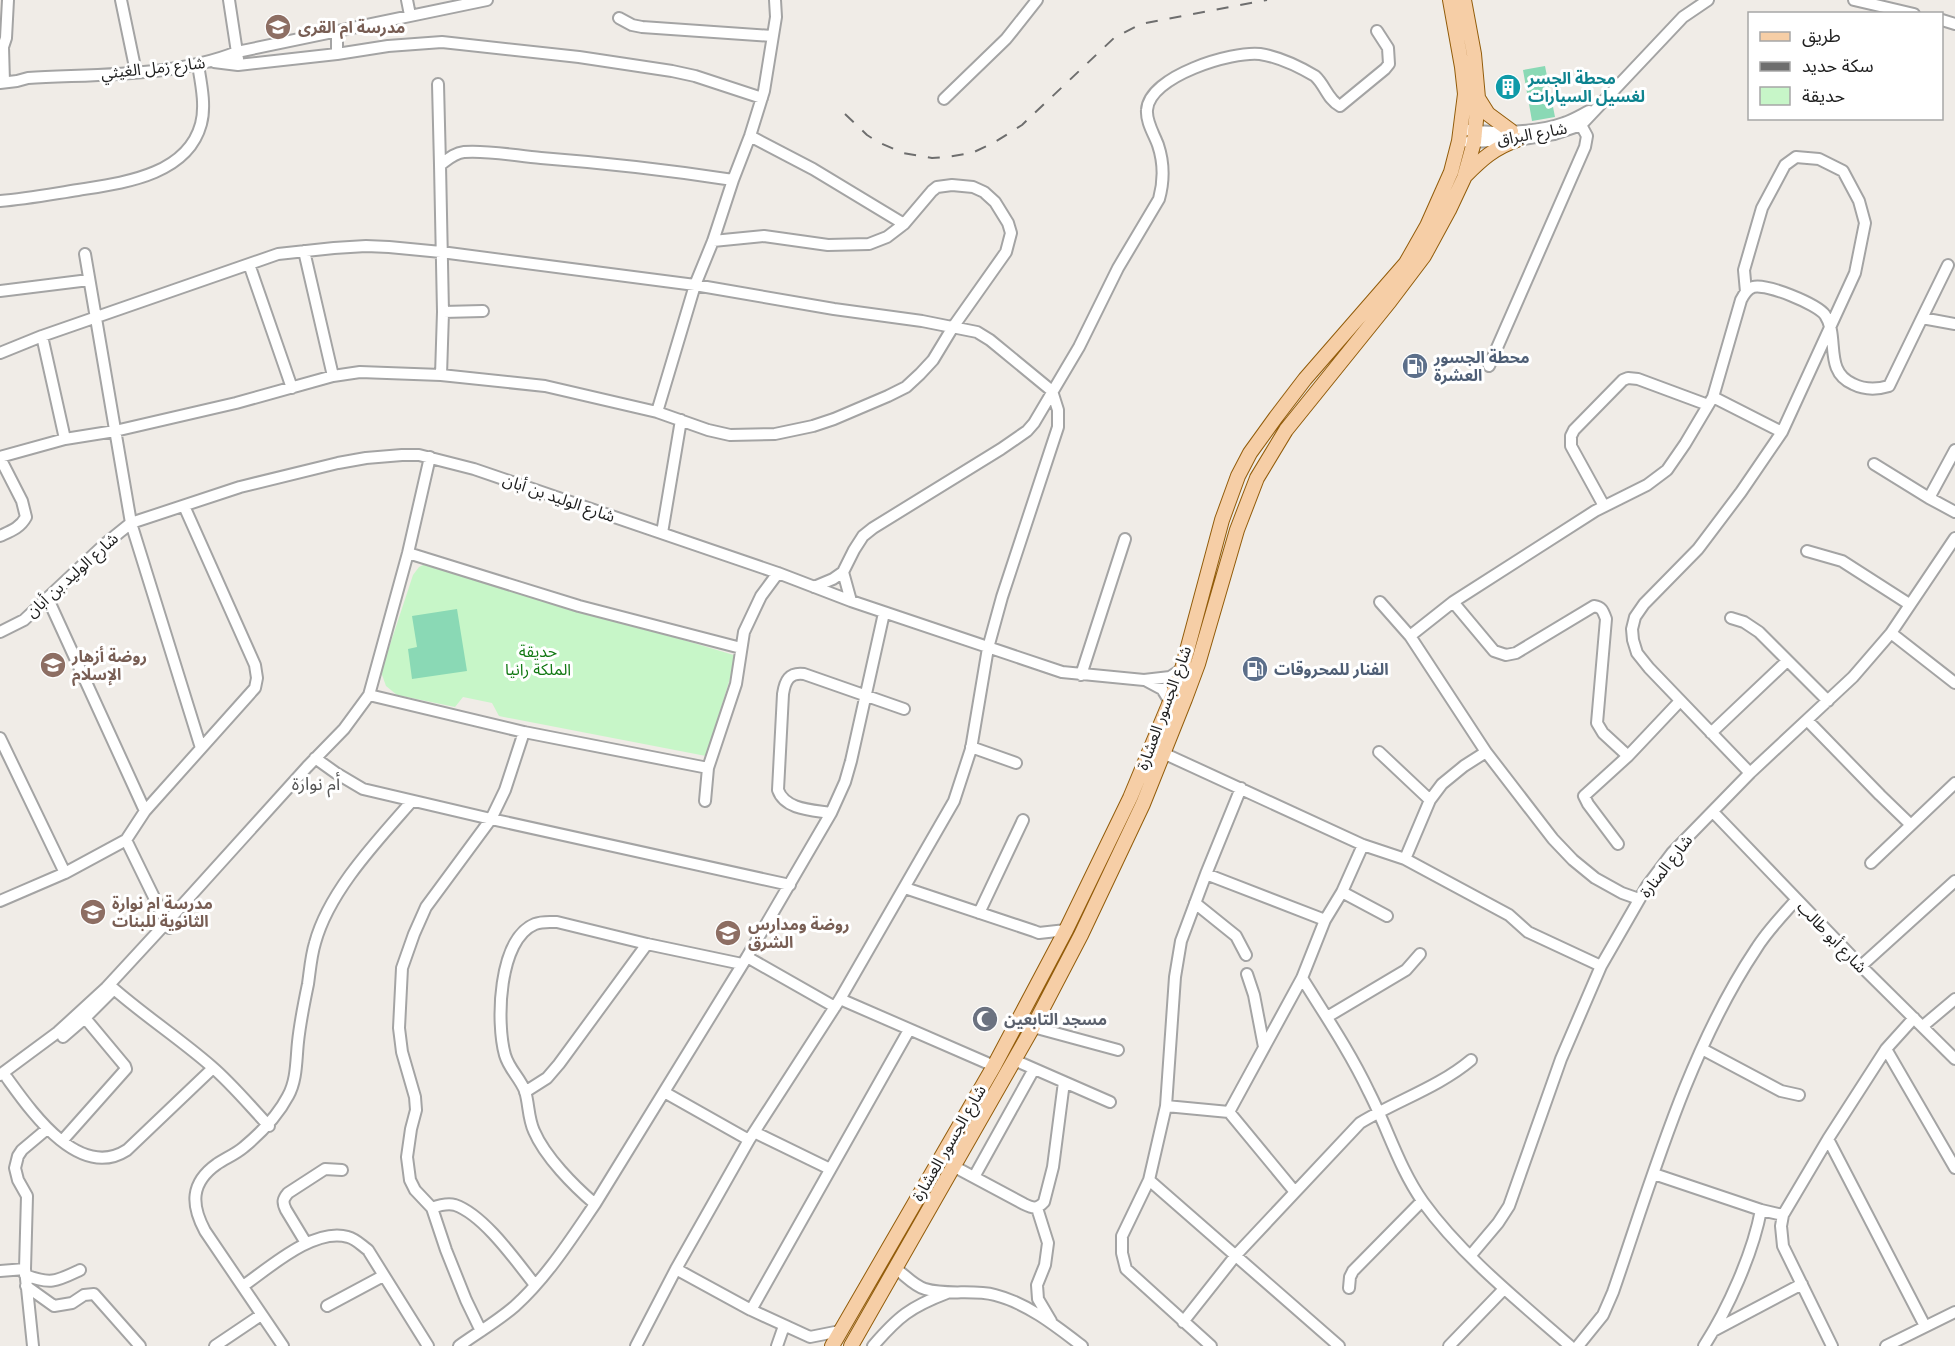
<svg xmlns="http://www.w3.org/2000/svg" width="1955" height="1346" font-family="Raleway,'Noto Sans Arabic',sans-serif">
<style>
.park{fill:#c7f6c8}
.pitch{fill:#8ad9b5}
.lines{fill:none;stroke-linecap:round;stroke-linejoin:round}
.minor-casing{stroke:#a4a4a4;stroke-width:14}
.major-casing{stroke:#925c0a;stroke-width:16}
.minor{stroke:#fff;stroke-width:10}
.major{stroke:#f6cea6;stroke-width:14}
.rail{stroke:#6e6e6e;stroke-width:2;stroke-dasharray:12 12;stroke-linecap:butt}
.labels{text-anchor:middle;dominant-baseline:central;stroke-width:6;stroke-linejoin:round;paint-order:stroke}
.education-label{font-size:16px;font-weight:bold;fill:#785e54;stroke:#fff;text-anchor:start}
.street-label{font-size:16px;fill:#202020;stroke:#fff}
.culture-label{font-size:16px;font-weight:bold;fill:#0d838f;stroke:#fff;text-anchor:start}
.service-label{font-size:16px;font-weight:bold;fill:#4e5e75;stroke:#fff;text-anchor:start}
.park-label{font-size:16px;fill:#137914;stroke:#fff}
.worship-label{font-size:16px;font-weight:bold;fill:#5b616d;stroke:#fff;text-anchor:start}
.neighbourhood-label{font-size:18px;fill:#535353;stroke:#fff}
</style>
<rect width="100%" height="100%" fill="#f0ece7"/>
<path class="park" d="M427,563L737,656L706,756L499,716L492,703L463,697L455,707L397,695L386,686L381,672L413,575L419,567Z"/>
<path class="pitch" d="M1545,66L1555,117L1532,121L1523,70Z
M457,609L467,671L412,679L408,649L417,647L412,616Z"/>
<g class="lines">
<g class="minor-casing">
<path id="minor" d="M121,0L136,72
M229,0L238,59
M407,0L410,15
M1854,0L1914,14
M619,18L632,25L642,27L772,36
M1942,20L1955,24
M337,54V31
M214,62L238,65L337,54L388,46L442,42L579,57L672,71L695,76L762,98
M4,82L3,47L6,38L8,0
M0,83L17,81L28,78C94,74 176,77 237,52L487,0
M438,84L440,165
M944,99L1006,39L1037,0
M1461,129C1489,134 1537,133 1564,123C1573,120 1581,115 1589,111
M750,136L813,169L904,224
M1468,142L1517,140L1554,134L1581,125L1683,17L1708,0
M0,201C26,199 52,194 78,190C121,183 187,176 201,124C206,106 201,83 198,65
M304,251L333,376
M85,254L131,523L201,748
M249,264L292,388
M0,291L89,280
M1746,292L1744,270L1762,208L1785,165L1796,157L1819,159L1843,171L1859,201L1865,223L1855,273L1782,432L1741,492L1698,549L1644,604L1635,617L1632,629L1633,640L1637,653L1649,668L1750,773
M443,312L483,311
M1922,318L1948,265
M42,336L65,439
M0,353L42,336L278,254L334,248L366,246L389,247L441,252L695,285L834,309L922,321L977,332L990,340L1052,391L1058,410V427L1002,597L988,648L971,749L954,801L840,999L749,1140L676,1269L636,1346
M1489,366L1585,147L1587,136L1581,125
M441,375L443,312L440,165C447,160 454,153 464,152C488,150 517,156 541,158C606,163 669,170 733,180
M1713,397L1782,432
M657,412L695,285L713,241L733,180L750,136L764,91L776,17L775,0
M0,457L65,439L115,431L236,403L333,376L360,372L441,375L545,386L657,412L708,430L730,435L775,434L813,426L834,419L888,396L906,387L920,374L933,360L953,327L1006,252L1011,233L1008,223L995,202L984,192L973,187L952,185L937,187L932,191L904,224L887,237L869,244L828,245L764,236L713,241
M0,458L22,501L26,517C20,528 11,531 0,536
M1874,464L1929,498L1955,512
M1929,498L1955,450
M1604,506L1571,446V436L1574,430L1623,380L1628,378L1638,379L1708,405
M662,533L681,420
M1807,551L1842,561L1909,604
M408,553L579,606L741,648
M843,572L851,601
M814,587L833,579L843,572L854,550L863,536L873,528L1001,449L1027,431L1034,423L1079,347L1118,268L1159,199C1164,181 1164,163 1158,145C1154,134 1146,122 1147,110C1149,76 1232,51 1260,54C1280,57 1298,66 1315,76C1325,85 1328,100 1340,106L1385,69L1389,64L1388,48L1377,31
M48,599L145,811
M1380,602L1410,636L1486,752L1553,839L1573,860L1595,878L1622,893L1639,899
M1453,602L1494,651L1506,655L1516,653L1594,606C1602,607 1603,611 1606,619L1597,723L1603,733L1628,756L1680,701
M1731,618L1744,622L1759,632L1828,701
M0,632L24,620L105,544L131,523L240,487L338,463L366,458L402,455H419L474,469L778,573L851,601L1062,672L1144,680L1170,677L1182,669
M1891,633L1955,683
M1410,636L1453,602L1595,511L1647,485L1667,470L1685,444L1713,397L1741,300C1744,294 1747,289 1753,287C1766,283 1817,304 1825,315C1840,337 1823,371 1853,384C1865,390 1876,390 1889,386L1922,318L1955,324
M1081,675L1125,539
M1147,681L1162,689L1170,702
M369,695L524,732L708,768
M1808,721L1880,795L1910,824
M1711,733L1787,661
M0,738L65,873
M971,747L1016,763
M1379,752L1430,800
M1163,753L1363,845L1405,859L1509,915L1528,932L1601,966
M315,758L336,773L363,789L491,819L790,885
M705,801L708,768L736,684L744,632L761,596L778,573
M1713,812L1861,966L1955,1059
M831,813C813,810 785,810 778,790L783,694C785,681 789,672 804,674L904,709
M126,840L169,928
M1618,844L1588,804L1584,796L1628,756
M1405,859L1430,800L1442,784L1464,766L1486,752
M1871,863L1955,783
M1206,874L1325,920
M905,888L1034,931L1039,933L1066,930
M1342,892L1387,916
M0,901L65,873L126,840L145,811L255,688L257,678L255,665L184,506
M1195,903L1236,936L1246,955
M979,913L1023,820
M747,957L835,1007
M1861,966L1955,881
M1247,974L1254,995L1264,1047
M1302,978C1325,1015 1350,1052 1369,1092C1388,1129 1399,1168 1423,1202C1462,1256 1520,1302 1570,1346
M114,989C145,1016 180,1039 211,1066C232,1084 250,1106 269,1126
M840,999L994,1066
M1327,1017L1406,970L1420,954
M1923,1026L1955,999
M1033,1027L1118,1050
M63,1037L85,1018L113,990
M1702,1049L1781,1091L1799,1095
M1886,1049L1955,1168
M1014,1060L1110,1102
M0,1075L58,1032L106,988L166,923L307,767L344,729L369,695L408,553L430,457
M7,1078C31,1111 79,1181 127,1150L213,1068
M525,1092L547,1078L559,1064L647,944
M664,1092L749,1140
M1166,1106L1229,1112L1295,1192
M1229,1112L1302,978L1325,920L1342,892L1363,845
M754,1132L830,1169
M1828,1139L1925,1326
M62,1141L126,1069L125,1066L85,1018
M953,1166L1024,1204C1032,1208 1037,1210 1044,1202L1053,1167L1064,1082
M1654,1174L1761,1210L1783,1215
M974,1177L1034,1069
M1149,1180L1339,1346
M595,1204C574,1186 545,1157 534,1131C528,1118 529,1104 525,1091C520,1078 509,1069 505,1055C496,1023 498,939 535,924C542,921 550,922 557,922L647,944L742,964
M432,1208C440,1205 447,1203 455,1205C484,1215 516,1261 535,1285
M1037,1208L1048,1243L1045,1265L1037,1285L1038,1299L1051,1321
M306,1243L286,1210C282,1202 283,1199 288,1193L325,1169L342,1170
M1471,1255L1498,1223L1509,1206L1561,1059L1601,966L1647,886L1672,853L1750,773L1853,677L1891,633L1955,538
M895,1268C905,1275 914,1286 925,1289C947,1296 972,1289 995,1295C1027,1303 1056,1326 1082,1346
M676,1269L751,1310L810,1337L840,1331
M0,1271L25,1269
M25,1275C51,1285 57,1281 80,1270
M26,1286L54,1306L72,1303L84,1295L94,1294L140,1346
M243,1286C269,1268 314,1227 348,1237C356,1239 361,1245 368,1250L428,1346
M1349,1288L1350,1277L1353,1271L1422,1201
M327,1306L383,1276
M751,1310L909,1030
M1183,1322L1236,1255L1360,1123C1396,1101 1439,1087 1471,1060
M481,1331L466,1300L446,1250L432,1208L415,1190L410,1180L407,1157L411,1129L416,1110L415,1097L402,1052L399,1028L402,968L414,934L426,907L491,819L505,790L524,732
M1713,1331L1802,1284
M33,1346L25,1269L27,1196L18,1180L15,1168L18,1156L22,1150L47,1129
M215,1346L261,1315
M283,1346L205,1231C191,1205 190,1183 217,1164C226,1158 236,1154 244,1147C262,1132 277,1117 288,1096C297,1080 296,1060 298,1042C300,1023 304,1003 308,984C310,970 311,956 315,943C329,891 377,841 412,801
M459,1346C477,1333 498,1321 515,1306C547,1277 571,1239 595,1204L747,957L831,813L845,782L851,761L884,613
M777,1346L784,1326
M873,1346C898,1317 910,1307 947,1293
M1211,1346L1126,1269L1122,1253V1236L1149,1180L1166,1106L1175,977L1181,941L1206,874L1241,788
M1449,1346L1504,1289
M1578,1346L1603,1315L1613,1292C1652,1179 1689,1049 1756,949C1767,931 1782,916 1796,900
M1704,1346C1728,1309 1753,1253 1761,1210
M1832,1346L1783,1246L1781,1226L1783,1215L1828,1139L1886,1049L1914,1018
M1886,1346L1955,1312"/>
</g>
<g class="major-casing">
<path id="major" d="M1478,98L1488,114L1511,131
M1465,176C1482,159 1494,148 1517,140
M832,1346L994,1066L1066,930L1130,798L1170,702L1182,669L1222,520L1238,476L1250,453L1276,417L1305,379L1406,263L1427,226L1451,172L1459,141L1465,94L1462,67L1450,0
M851,1346L1033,1027L1081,935L1143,804L1185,699L1198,664L1237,530L1257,478L1286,430L1390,301L1424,256L1449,210L1464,178L1474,142L1478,98L1474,54L1464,0"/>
</g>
<use href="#minor" class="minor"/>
<use href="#major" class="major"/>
<path class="rail" d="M845,114L867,135L878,142L903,153L932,158L947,157L972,153L995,142L1022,125L1114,38L1141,24L1267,0"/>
</g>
<defs>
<g id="school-disc" transform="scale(1.35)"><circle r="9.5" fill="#8d6e63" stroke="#fff"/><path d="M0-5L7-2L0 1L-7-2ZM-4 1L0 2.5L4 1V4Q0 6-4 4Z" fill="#fff"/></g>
<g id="building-disc" transform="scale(1.35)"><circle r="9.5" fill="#0f9aa8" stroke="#fff"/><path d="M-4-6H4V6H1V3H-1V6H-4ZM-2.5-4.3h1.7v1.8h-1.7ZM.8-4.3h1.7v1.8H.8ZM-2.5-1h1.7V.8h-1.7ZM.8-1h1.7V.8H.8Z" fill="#fff"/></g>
<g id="fuel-disc" transform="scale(1.35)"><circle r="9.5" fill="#5c6f8a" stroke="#fff"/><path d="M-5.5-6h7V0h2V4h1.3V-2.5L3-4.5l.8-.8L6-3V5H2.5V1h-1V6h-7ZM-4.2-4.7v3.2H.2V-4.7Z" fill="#fff"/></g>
<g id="mosque-disc" transform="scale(1.35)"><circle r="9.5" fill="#6b7280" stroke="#fff"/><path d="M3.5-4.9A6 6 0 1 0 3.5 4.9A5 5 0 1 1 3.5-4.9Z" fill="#fff"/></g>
</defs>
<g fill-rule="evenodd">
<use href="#school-disc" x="278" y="27"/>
<use href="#building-disc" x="1508" y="87"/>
<use href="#fuel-disc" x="1415" y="366"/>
<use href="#school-disc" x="53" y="665"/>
<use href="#fuel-disc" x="1255" y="669"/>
<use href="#school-disc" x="93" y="912"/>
<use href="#school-disc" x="728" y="933"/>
<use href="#mosque-disc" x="985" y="1019"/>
</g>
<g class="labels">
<g class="education-label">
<text x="298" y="27">مدرسة ام القرى</text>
<text x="72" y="656">روضة أزهار<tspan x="72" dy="18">الإسلام</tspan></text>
<text x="112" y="903">مدرسة ام نوارة<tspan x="112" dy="18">الثانوية للبنات</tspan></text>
<text x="748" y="924">روضة ومدارس<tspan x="748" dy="18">الشرق</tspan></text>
</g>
<g class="street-label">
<text transform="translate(153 68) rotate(-6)">شارع زمل الغيثي</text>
<text transform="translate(1532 134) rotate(-10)">شارع البراق</text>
<text transform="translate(559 498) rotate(19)">شارع الوليد بن أبان</text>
<text transform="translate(72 575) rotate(-42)">شارع الوليد بن أبان</text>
<text transform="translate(1164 708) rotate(-70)">شارع الجسور العشارة</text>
<text transform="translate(1666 866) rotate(-52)">شارع المنارة</text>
<text transform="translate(1832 937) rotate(46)">شارع أبو طالب</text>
<text transform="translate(949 1143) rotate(-60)">شارع الجسور العشارة</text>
</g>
<g class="culture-label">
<text x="1528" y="78">محطة الجسر<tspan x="1528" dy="18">لغسيل السيارات</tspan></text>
</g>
<g class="service-label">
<text x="1434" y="357">محطة الجسور<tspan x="1434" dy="18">العشرة</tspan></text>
<text x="1274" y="669">الفنار للمحروقات</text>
</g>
<g class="park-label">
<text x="538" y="651">حديقة<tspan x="538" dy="18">الملكة رانيا</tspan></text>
</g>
<g class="worship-label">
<text x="1004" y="1019">مسجد التابعين</text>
</g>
<g class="neighbourhood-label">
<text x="316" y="783">أم نوارة</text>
</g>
</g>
<rect x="1748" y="12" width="195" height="108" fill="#ffffff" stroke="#a6a6a6" stroke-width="1.5"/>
<rect x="1760" y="32" width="30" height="9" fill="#f6cea6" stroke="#a6a6a6" stroke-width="1.5"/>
<text x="1802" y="42" font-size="18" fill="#202020">طريق</text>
<rect x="1760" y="62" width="30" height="9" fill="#6e6e6e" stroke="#a6a6a6" stroke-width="1.5"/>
<text x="1802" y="72" font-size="18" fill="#202020">سكة حديد</text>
<rect x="1760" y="87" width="30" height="18" fill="#c7f6c8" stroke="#a6a6a6" stroke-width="1.5"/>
<text x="1802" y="102" font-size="18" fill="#202020">حديقة</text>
</svg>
